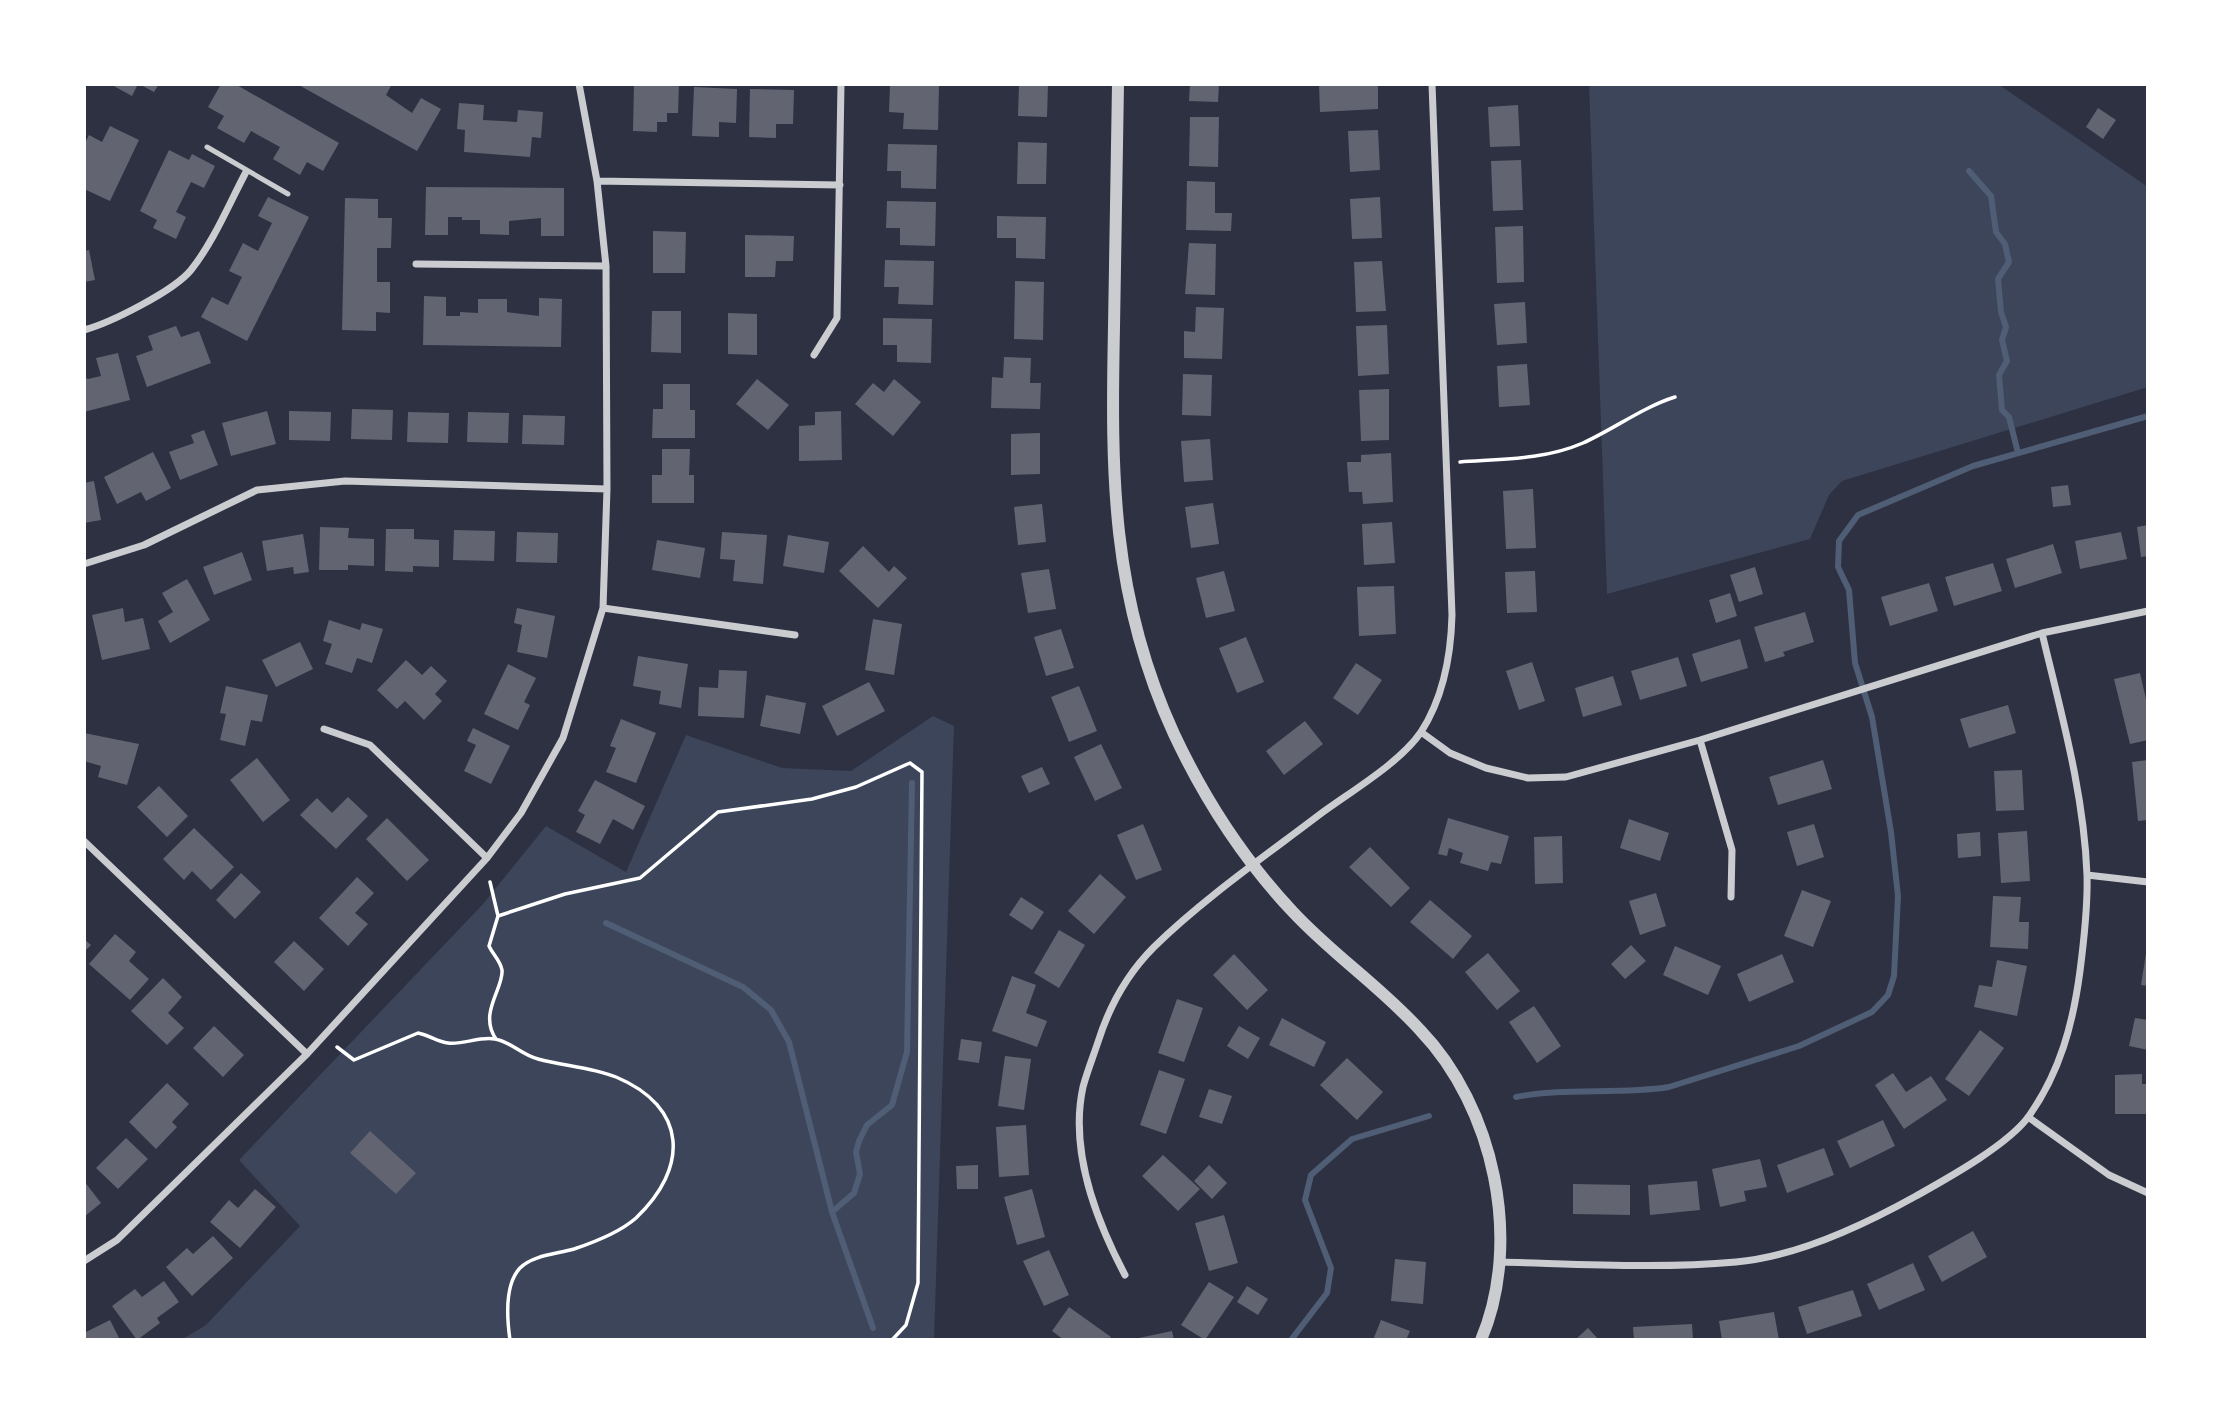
<svg xmlns="http://www.w3.org/2000/svg" width="2232" height="1424" font-family="Rubik,sans-serif">
<style>
.green{fill:#3c4559}
.lines{fill:none;stroke-linecap:round;stroke-linejoin:round}
.stream{stroke:#4f5d75;stroke-width:6}
.building{fill:#626471}
.path{stroke:#fff;stroke-width:3.5}
.service{stroke:#caccd0;stroke-width:5}
.minor{stroke:#caccd0;stroke-width:7}
.tertiary{stroke:#caccd0;stroke-width:12}
</style>
<rect width="100%" height="100%" fill="#2d3142"/>
<path class="green" d="M1589,84H1998L2148,187V387L1842,481L1829,495L1810,539L1607,594Z
M933,716L954,726L934,1340H181L206,1325L300,1226L239,1160L483,904L546,826L626,872L686,735L782,768L851,771Z"/>
<g class="lines">
<path class="stream" d="M1969,171L1991,196L1996,232L2005,244L2009,262L1998,279L2001,312L2006,327L2002,340L2007,361L1999,375L2002,410L2009,417L2018,453
M606,923L743,987L771,1010L789,1042L832,1212L873,1328
M1516,1097C1566,1087 1618,1095 1669,1087L1799,1046L1872,1012L1888,995L1894,976L1898,896L1891,832L1872,717L1855,663L1849,590L1838,567L1839,541L1858,515L1973,466L2148,416
M832,1212L854,1193L860,1174L856,1152L859,1141L867,1125L892,1105L907,1052L912,783
M1291,1340L1327,1293L1331,1268L1305,1200L1311,1175L1352,1139L1429,1116"/>
</g>
<path class="building" d="M110,84H138L132,96Z
M139,84H159L154,92Z
M221,84H235L339,143L323,171L307,162L300,175L273,159L280,147L251,131L244,143L217,128L224,116L208,107Z
M297,84H392L386,95L412,113L421,98L441,109L417,151Z
M634,84H679L678,113H667V122H657V132L633,131Z
M1019,84H1048L1047,117L1018,116Z
M1190,84H1219L1218,102L1189,101Z
M1319,84H1378V109L1320,112Z
M890,85L939,86L938,130L903,129L904,113L889,112Z
M694,87L737,89L736,123L719,122V137L692,136Z
M750,89L794,90L793,124H776V138L749,137Z
M459,103L484,105L483,120L517,122L518,110L543,112L541,138L532,137L530,157L464,152L465,130L457,129Z
M1518,105L1520,146L1490,147L1488,107Z
M2098,108L2116,120L2103,139L2086,127Z
M1190,117H1219L1218,167L1189,166Z
M110,126L139,140L110,201L84,189V145L89,135L102,142Z
M1378,130L1380,170L1350,172L1348,131Z
M1018,142L1047,143L1046,184H1017Z
M888,144L937,145L936,189L901,188V171H887Z
M169,150L189,160L192,154L215,166L204,188L191,182L176,212L186,217L176,239L153,228L157,220L140,211Z
M1521,160L1523,210L1493,211L1491,161Z
M1187,181L1215,182V213H1232L1231,231L1186,230Z
M426,187L564,188V236H541V218L509,221V235L480,234V220H462V217H448V235H425Z
M268,197L309,217L247,341L201,317L212,297L228,305L242,277L229,271L243,243L258,251L272,223L258,216Z
M1380,197L1382,238L1352,239L1350,199Z
M345,198L378,199V218H392L391,248H377V282H390V313L376,312V331L342,330Z
M887,201L936,202L935,246L900,245V228H886Z
M997,216L1046,217L1045,259L1016,258V238H997Z
M1523,226L1524,282L1497,283L1495,227Z
M653,231L686,232L685,273H653Z
M745,235L794,236L793,261H776L775,277H745Z
M1189,243L1216,244L1215,295L1185,294Z
M89,250L95,280L84,282V251Z
M885,260L934,261L933,305L898,304L899,287H884Z
M1382,261L1386,311L1356,312L1354,262Z
M1015,281L1044,282L1043,340L1014,339Z
M424,296L446,297V316H460V312L478,313V299H507V312L539,316V298L562,299L561,347L423,345Z
M1525,302L1527,343L1497,345L1494,304Z
M1196,307L1224,308L1222,359L1184,358V331L1195,332Z
M652,311H681V353L651,352Z
M728,313L757,314V355L728,354Z
M883,318L932,319L931,363L897,362V345H883Z
M1387,325L1389,374L1358,376L1356,326Z
M176,326L181,337L199,331L211,363L147,387L136,356L153,350L148,336Z
M118,353L130,400L84,412V377L88,379L101,376L96,358Z
M1004,357L1031,358L1030,383H1041L1040,409L991,408L992,377L1003,378Z
M1527,364L1530,405L1499,407L1497,366Z
M1183,374L1212,375L1211,416L1182,415Z
M757,379L789,405L768,430L736,404Z
M894,379L921,402L893,436L855,404L873,383L884,392Z
M663,384H690V410H695V438H652L653,409H663Z
M1389,389V440L1361,441L1359,390Z
M352,409L393,410L392,440L351,439Z
M267,411L276,444L231,456L222,423Z
M289,411L331,412L330,441L289,440Z
M841,411L842,460L799,461V426L815,425V412Z
M408,412L449,413L448,443L407,442Z
M468,412L509,413L508,443L467,442Z
M523,415L565,416L564,445L522,444Z
M204,430L218,465L180,480L169,452L194,443L191,435Z
M1040,433V474L1011,475V434Z
M1210,439L1213,480L1184,482L1181,441Z
M662,449H690L689,475H694V503H652V475H662Z
M153,452L171,488L146,501L141,492L117,504L104,477Z
M1391,453L1393,502L1363,504L1362,492H1349L1347,462H1361V455Z
M94,481L101,520L84,523V483Z
M2068,485L2071,505L2053,507L2051,487Z
M1533,489L1536,548L1506,549L1503,491Z
M1213,503L1219,544L1191,548L1185,507Z
M1042,504L1046,542L1018,545L1014,507Z
M1392,522L1395,563L1364,565L1362,524Z
M2148,525V556L2141,557L2137,527Z
M320,527L349,528L348,538L374,539V566L348,565V570H319Z
M386,529H414V539L439,540V567L413,566V572L385,571Z
M454,530L495,531L494,561L453,560Z
M517,532L558,533L557,563L516,562Z
M722,532L767,535L763,584L733,581L735,560L720,559Z
M2121,532L2127,559L2080,569L2075,541Z
M303,534L309,572L294,574L293,567L267,571L262,541Z
M788,535L829,542L824,573L783,566Z
M657,540L705,548L700,578L652,570Z
M2053,544L2062,573L2015,588L2006,559Z
M863,546L889,572L894,566L907,578L878,608L839,571Z
M242,552L252,580L214,595L203,567Z
M1993,563L2002,591L1954,606L1945,577Z
M1755,567L1763,594L1739,602L1730,575Z
M1049,569L1056,609L1028,613L1021,573Z
M1224,571L1235,611L1206,618L1196,578Z
M1535,571L1537,612L1507,613L1505,572Z
M187,579L210,620L170,643L158,621L173,612L162,593Z
M1929,583L1938,611L1890,626L1881,597Z
M1394,586L1396,634L1359,636L1357,587Z
M1730,593L1737,616L1716,623L1709,600Z
M123,608L125,622L143,618L150,649L102,660L92,615Z
M517,608L555,616L547,658L517,652L522,625L514,623Z
M1805,612L1814,642L1783,652L1785,656L1765,662L1754,627Z
M873,619L902,624L894,675L865,670Z
M329,620L360,630L362,623L383,629L372,663L357,658L352,673L325,664L332,644L323,641Z
M1061,629L1074,668L1046,676L1034,637Z
M1246,637L1264,682L1237,693L1219,648Z
M1740,639L1748,668L1701,682L1692,654Z
M300,642L313,669L276,687L262,660Z
M638,656L688,664L681,708L659,704L661,691L633,686Z
M1678,657L1687,686L1640,700L1631,671Z
M406,660L422,675L431,666L447,681L435,694L442,701L424,720L405,701L397,709L377,690Z
M1532,662L1545,701L1519,710L1506,671Z
M1356,663L1382,680L1358,715L1333,698Z
M508,664L536,678L524,702L530,705L518,730L484,714Z
M719,670L747,671L744,718L698,716L699,687L718,688Z
M2140,673L2148,708V740L2130,744L2114,679Z
M1613,676L1622,705L1583,717L1575,688Z
M869,682L885,711L837,736L822,706Z
M226,686L268,695L262,722L251,720L245,746L220,740L226,714L220,713Z
M1079,686L1097,731L1069,742L1051,697Z
M766,695L806,703L800,734L760,726Z
M2008,705L2016,733L1969,748L1960,719Z
M621,719L656,733L636,783L606,772L616,748L610,746Z
M1305,721L1323,744L1284,775L1266,751Z
M473,728L510,746L491,784L464,771L476,745L467,741Z
M84,733L139,744L127,785L98,777L101,766L84,761Z
M1101,744L1122,788L1095,801L1074,757Z
M257,758L290,800L263,822L230,780Z
M1823,760L1832,789L1778,805L1769,777Z
M2148,760V820L2138,821L2132,762Z
M1042,767L1050,784L1029,793L1021,776Z
M2022,770L2024,810L1996,811L1994,771Z
M595,780L645,806L633,830L613,819L600,844L576,832L585,815L578,811Z
M159,786L188,816L167,837L137,807Z
M348,797L368,816L336,849L300,815L317,798L332,813Z
M387,818L429,860L407,881L366,839Z
M1448,818L1509,836L1501,864L1491,862L1488,871L1460,863L1463,853L1449,848L1447,856L1438,854Z
M1629,819L1669,833L1660,861L1620,848Z
M1143,824L1162,870L1136,880L1117,835Z
M1814,824L1824,857L1797,866L1787,832Z
M194,828L234,867L211,890L192,871L184,880L163,859Z
M2027,831L2030,881L2001,883L1998,833Z
M1980,832L1981,856L1958,858L1957,834Z
M1562,836L1563,883L1535,884L1534,837Z
M1370,847L1410,888L1391,907L1349,867Z
M241,873L261,892L235,919L216,900Z
M1100,874L1126,897L1094,934L1068,911Z
M357,877L374,893L355,913L368,924L348,946L319,918Z
M1802,890L1831,901L1813,947L1784,936Z
M1656,893L1666,926L1640,935L1629,901Z
M1993,896L2021,897L2019,922H2029L2028,949L1990,947Z
M1021,897L1044,912L1032,930L1009,915Z
M1430,900L1472,936L1453,959L1410,922Z
M1059,930L1085,945L1059,988L1034,973Z
M115,934L136,952L129,961L149,979L130,1000L89,964Z
M84,939L91,945L84,952Z
M294,941L324,969L304,991L274,962Z
M1631,945L1646,961L1625,979L1611,964Z
M1675,946L1721,966L1708,995L1663,975Z
M2147,947H2148V986L2141,985Z
M1488,953L1520,991L1497,1010L1465,972Z
M1234,954L1268,990L1247,1010L1213,975Z
M1782,954L1794,982L1749,1002L1737,974Z
M1997,960L2027,966L2017,1016L1974,1007L1979,985L1992,987Z
M1012,976L1036,985L1026,1013L1047,1021L1037,1047L992,1031Z
M163,978L182,997L168,1013L184,1028L167,1045L131,1011Z
M1177,999L1203,1008L1184,1062L1158,1053Z
M1534,1006L1561,1046L1537,1063L1509,1022Z
M1282,1018L1326,1042L1314,1067L1269,1045Z
M2135,1018L2148,1020V1050L2129,1046Z
M214,1026L244,1055L223,1077L193,1048Z
M1239,1026L1260,1038L1248,1059L1227,1046Z
M1980,1030L2004,1048L1969,1096L1945,1079Z
M961,1039L982,1042L979,1063L958,1060Z
M1005,1056L1031,1059L1024,1110L998,1106Z
M1347,1058L1383,1092L1357,1120L1320,1085Z
M1159,1070L1185,1079L1166,1134L1140,1125Z
M1893,1073L1906,1092L1931,1076L1947,1100L1904,1129L1875,1085Z
M2142,1074V1084H2148V1114H2115V1075Z
M167,1083L189,1104L172,1122L177,1127L156,1149L129,1122Z
M1209,1089L1232,1096L1222,1124L1199,1117Z
M1883,1120L1895,1146L1850,1168L1837,1141Z
M1026,1125L1029,1175L999,1177L996,1127Z
M370,1131L416,1173L396,1194L350,1153Z
M126,1138L148,1159L118,1189L96,1168Z
M1824,1148L1834,1175L1787,1193L1777,1165Z
M1163,1155L1200,1189L1178,1211L1142,1176Z
M1760,1159L1767,1187L1744,1191L1746,1201L1720,1207L1712,1169Z
M978,1165V1189H957L956,1166Z
M1209,1165L1227,1183L1212,1199L1194,1181Z
M84,1181L101,1203L84,1217Z
M1697,1181L1700,1210L1650,1215L1648,1185Z
M1573,1184L1630,1185V1215L1573,1214Z
M255,1189L276,1207L240,1248L210,1222L229,1200L238,1208Z
M1032,1189L1045,1237L1017,1245L1004,1197Z
M1224,1215L1238,1263L1209,1271L1195,1223Z
M1973,1231L1987,1257L1942,1282L1928,1256Z
M213,1236L233,1258L192,1296L166,1267L187,1248L193,1254Z
M1049,1250L1069,1295L1044,1306L1023,1261Z
M1395,1259L1426,1262L1423,1304L1391,1301Z
M1913,1263L1925,1290L1879,1310L1867,1284Z
M164,1281L179,1302L157,1318L160,1323L137,1340L112,1306L135,1289L142,1297Z
M1209,1282L1234,1297L1205,1340L1181,1325Z
M1247,1286L1268,1299L1258,1315L1237,1302Z
M1853,1290L1862,1316L1807,1334L1798,1307Z
M1069,1307L1111,1337L1109,1340H1064L1052,1331Z
M1774,1312L1779,1340H1722L1719,1321Z
M110,1320L120,1340H84V1333Z
M1381,1320L1410,1331L1406,1340H1373Z
M1692,1324L1693,1340H1634L1633,1327Z
M1588,1328L1599,1340H1575Z
M1172,1331L1174,1340H1134V1339Z"/>
<g class="lines">
<path class="path" d="M1460,462C1501,459 1544,460 1583,443C1614,429 1643,407 1675,397
M490,882L498,916L489,946C493,955 500,960 502,970C504,988 478,1013 496,1039
M498,916L565,894L640,878L718,812L812,799L856,787L910,763L922,772L918,1283L906,1325L892,1340
M337,1047L354,1060L418,1033C429,1035 438,1042 448,1043C463,1045 480,1036 495,1039C510,1041 523,1056 538,1059C564,1066 591,1067 616,1077C688,1107 689,1168 636,1218C619,1233 595,1242 574,1249C557,1254 533,1255 520,1268C504,1285 507,1319 510,1340"/>
<path class="service" d="M207,147L288,194"/>
<path class="minor" d="M597,181L840,185
M416,264L606,266
M84,330C110,323 174,291 191,270C214,241 229,204 246,172
M814,355L837,318L841,84
M84,564L144,545L257,490L345,481L607,489
M603,608L795,635
M324,729L370,745L487,858
M1421,732L1450,753L1486,768L1528,778L1566,777L1700,740L2042,633L2148,611
M1700,740L1732,850L1731,897
M84,841L307,1054
M2087,875L2148,882
M2028,1117L2109,1175L2148,1193
M84,1261L117,1240L307,1054L487,858L521,813L563,738L603,608L607,489L606,266L597,181L579,84
M1501,1262C1579,1264 1659,1269 1736,1262C1796,1257 1864,1225 1916,1196C1948,1178 2008,1145 2029,1116C2060,1072 2073,1024 2080,971C2084,940 2088,907 2087,875C2084,793 2061,713 2042,633
M1125,1275C1096,1220 1069,1151 1083,1087C1087,1072 1093,1057 1098,1042C1109,1007 1127,974 1154,947C1202,900 1265,856 1319,815C1350,792 1400,763 1421,732C1443,698 1451,654 1452,615L1432,84"/>
<path class="tertiary" d="M1118,84C1117,165 1115,246 1114,327C1111,474 1111,597 1174,734C1204,798 1244,860 1293,912C1332,954 1381,987 1420,1030C1494,1107 1523,1241 1481,1340"/>
</g>
<rect width="2232" height="1424" fill="none" stroke="#ffffff" stroke-width="172"/>
</svg>
